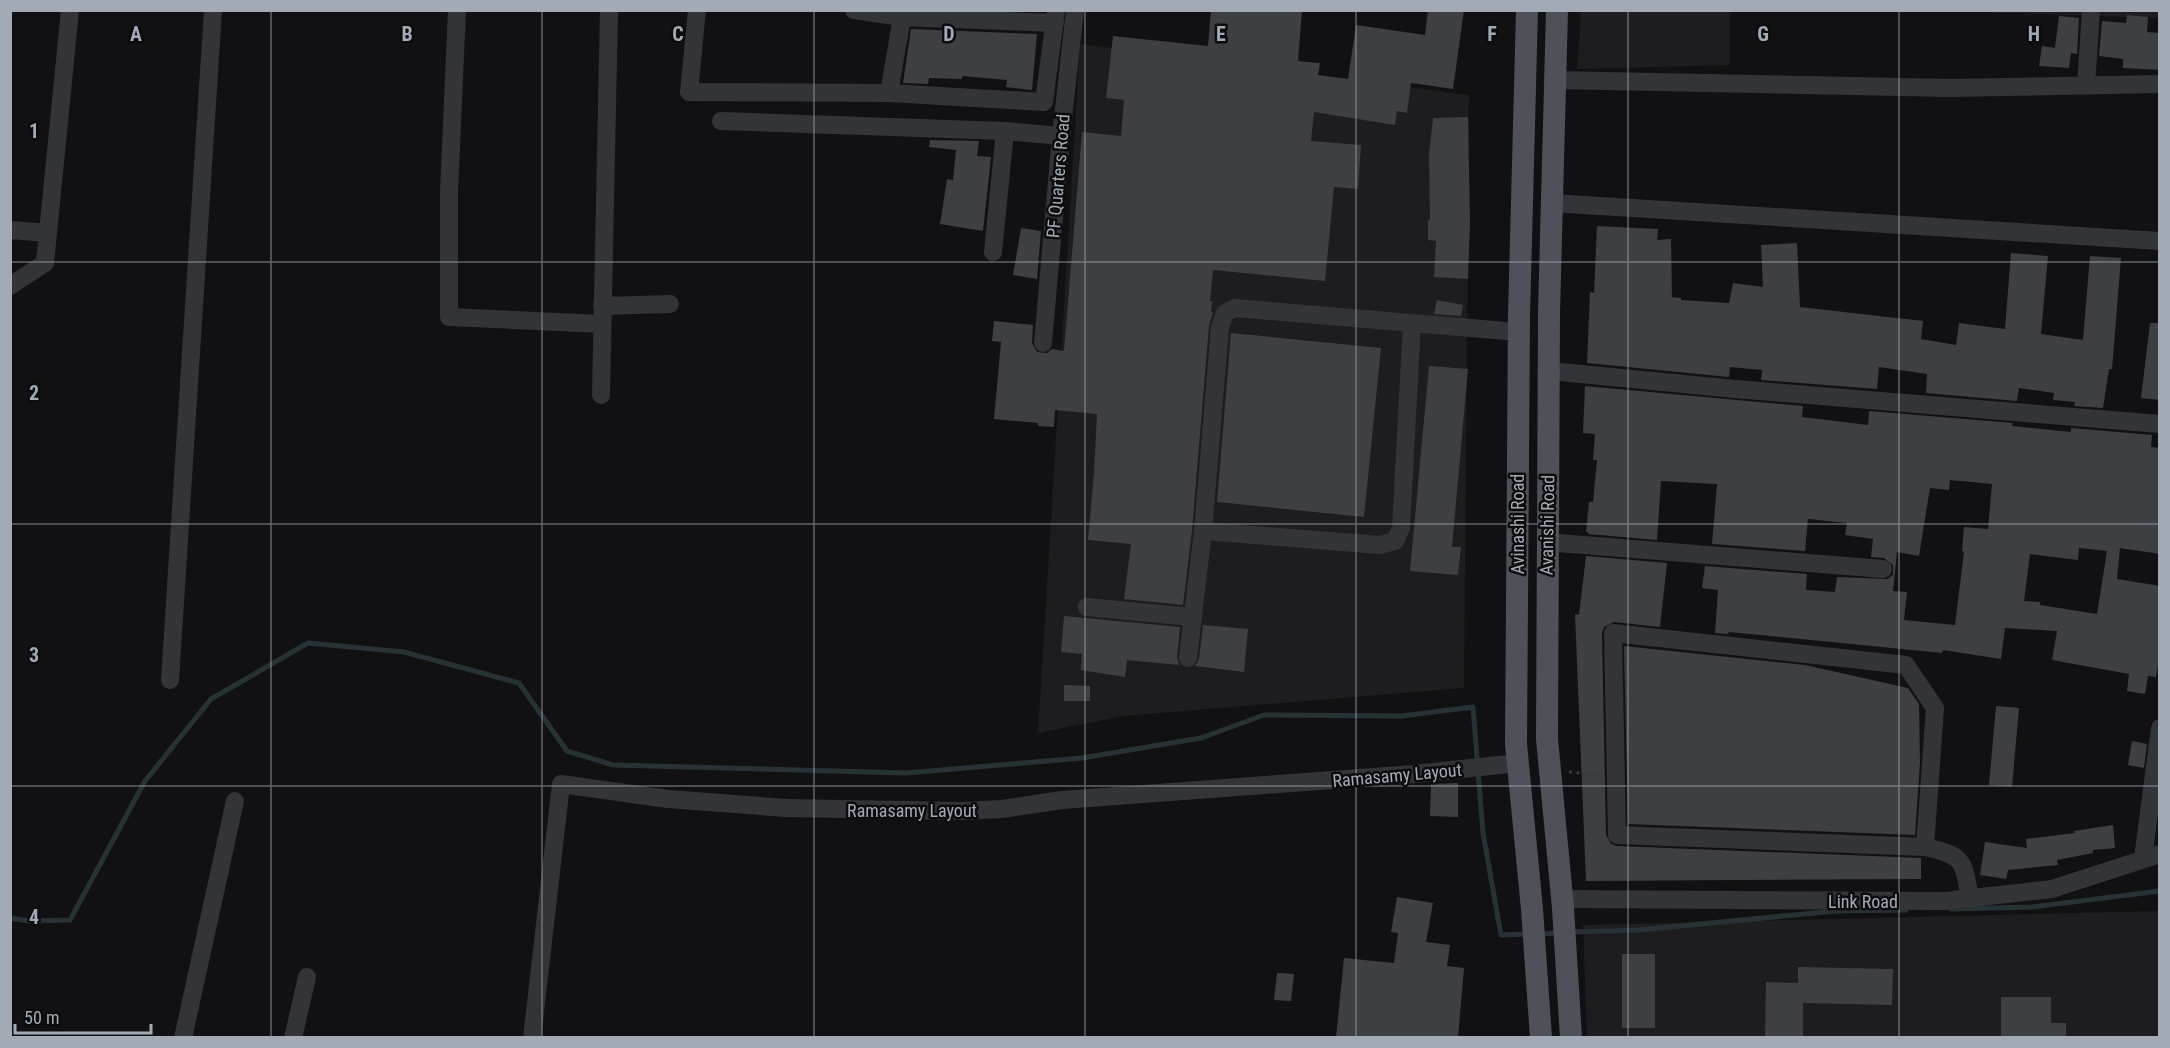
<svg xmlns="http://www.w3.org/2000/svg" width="2170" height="1048" font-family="'Roboto Condensed',sans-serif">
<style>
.built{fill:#1d1d20}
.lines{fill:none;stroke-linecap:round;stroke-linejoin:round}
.stream{stroke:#273237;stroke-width:5}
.building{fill:#3d3f43;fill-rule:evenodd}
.path{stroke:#383b3f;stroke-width:3;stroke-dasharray:3 4.5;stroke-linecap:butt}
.minor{stroke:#323438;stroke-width:18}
.major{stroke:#4e5157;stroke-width:22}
.grid{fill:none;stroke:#a1aab5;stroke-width:1.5;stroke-opacity:0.55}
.labels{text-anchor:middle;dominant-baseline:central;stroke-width:5;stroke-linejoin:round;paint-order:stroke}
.street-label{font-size:18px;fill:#a1aab5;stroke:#0c0c0e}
.grid-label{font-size:20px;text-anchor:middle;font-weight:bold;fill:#a1aab5;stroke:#0c0c0e;stroke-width:5;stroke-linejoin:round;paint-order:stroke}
</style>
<rect width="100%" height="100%" fill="#111113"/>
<path class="built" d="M2159,10V18L1949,11V10Z
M1581,11H1730V65L1577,69Z
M1080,44L1469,95L1464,688L1124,716L1038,733Z
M2159,911V1037H1587L1583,925Z"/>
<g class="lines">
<path class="stream" d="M1951,909L2032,907L2160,891
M10,918L29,921L70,920L145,781L211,699L308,643L404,652L519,683L567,751L613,765L906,773L1082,758L1201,738L1264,715L1402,716L1473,707L1483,833L1501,935L1529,934
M1571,932L1638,930L1836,911L1906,910
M1538,934L1559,933"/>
</g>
<path class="building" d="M1211,10H1302L1298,61L1320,63L1318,75L1348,79L1356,25L1425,35L1428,10H1464L1453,89L1411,83L1407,113L1397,111L1395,125L1314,112L1311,141L1361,145L1358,189L1334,187L1325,281L1213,270L1210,301H1212L1211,312H1213L1209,326L1192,530L1183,605L1124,599L1131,544L1088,540L1094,473L1097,414L1055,410L1054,427L1038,426V423L994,419L1001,342L992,341L994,321L1033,325L1032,343L1037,352L1047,353L1052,349L1064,351L1082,132L1121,136L1124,100L1106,98L1113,36L1208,46Z
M2127,15L2148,17L2147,32L2160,33V70L2123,68V59L2099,56L2102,21L2126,23Z
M2059,16L2079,18L2077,54L2071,53L2069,68L2039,66L2042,46L2055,48Z
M911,29L1037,34L1032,90L1006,87L1007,80L962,76V79L929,78L928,84L903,83Z
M1468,117L1470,223L1468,279L1434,277L1436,241L1428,240V220H1430L1429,154L1433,118Z
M930,140L979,141L977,156L991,157L983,231L940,224L947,179L953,180L956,150L929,147Z
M1597,226L1658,229L1657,240L1671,239L1672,297L1681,298V300L1729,303L1733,283L1763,287L1761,245L1797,243L1800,307L1923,321L1921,339L1956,345L1959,323L2005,329L2011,253L2048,256L2041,334L2083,340L2090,256L2121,258L2112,369H2109L2103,408L2074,406L2075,402L2053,400L2054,393L2019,388L2017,401L1926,393L1927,374L1879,367L1877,389L1761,380L1762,370L1730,367L1729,377L1587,363L1590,292L1594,293Z
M1021,228L1041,231L1037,279L1013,275Z
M1437,300L1463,305L1461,316L1434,314Z
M2150,323H2160V400L2141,398Z
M1231,333L1381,348L1364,517L1217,502Z
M1429,366L1468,369L1452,547H1461L1458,575L1410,571Z
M1585,386L1803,406L1802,417L1868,425L1869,411L2013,423L2012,426L2071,432V428L2152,435L2151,447L2160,448V554L2120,548L2117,579L2160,586V652L2156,677L2148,676L2145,694L2127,691L2129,674L2052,660L2057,631L2005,628L2001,659L1943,650L1942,653L1729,632L1728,634L1715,633L1718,590L1702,588L1705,566L1807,574L1806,590L1835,592L1837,577L1887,579L1893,575V565L1884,558L1871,557L1873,539L1845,535L1847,523L1808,519L1805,551L1712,544L1717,484L1661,481L1657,540L1588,534V532H1586L1589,502H1593L1597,460H1593L1595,434L1583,433ZM1950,480L1992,484L1988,529L1964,527L1962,551L1964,552L1955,625L1904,620L1907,592L1893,591L1897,552L1919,556L1930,488L1949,490ZM2079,548L2107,551L2097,614L2040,605V602L2024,601L2030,554L2078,560Z
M1586,556L1667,563L1660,627L1614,622L1604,627L1602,633L1606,835L1611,844L1617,846L1921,858V879L1586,881L1575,614L1579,615Z
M1064,616L1180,627L1177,657L1179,665L1127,660L1125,677L1081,670L1082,654L1061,652Z
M1203,625L1248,629L1244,672L1195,666L1199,659Z
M1624,646L1805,665L1908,688L1919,704L1920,762L1915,835L1628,824Z
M1064,685L1090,686V701H1064Z
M1996,706L2019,708L2012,787L1989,785Z
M2132,741L2147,744L2144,768L2128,765Z
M1458,783V817L1430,816L1431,784Z
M2113,825L2115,848L2093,850V853L2057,860L2058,865L2008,870L2006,879L1980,875L1985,842L2027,848L2026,839L2075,833L2074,831Z
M1397,897L1433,903L1426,942L1450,945L1447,966L1464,968L1458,1038H1336L1344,958L1394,963L1398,933L1391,932Z
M1622,954H1655V1028H1622Z
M1798,967L1893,969L1892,1005L1803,1003V1038H1765L1766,982L1798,983Z
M1277,973L1294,974L1291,1001L1274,1000Z
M2001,997H2051V1023H2066V1038H2001Z"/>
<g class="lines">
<path class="path" d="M1569,772L1599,775"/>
<path class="minor" d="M457,10L449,192V317L602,324
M697,10L689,92L889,93L1044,102L1056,10
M854,10L902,17L1055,23
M1555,80L1949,88L2160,84
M2086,86L2091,10
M889,93L902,17
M721,121L1005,131L1061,136
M1552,203L2160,241
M10,230L48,233
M993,252L1005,131
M10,286L45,263L70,10
M602,306L670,304
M1043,343L1061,136L1075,10
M1550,371L1735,389L2160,424
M601,395L609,10
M1203,531L1380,545L1395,541L1401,528L1412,323
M1546,542L1883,569
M1087,607L1192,617
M1188,658L1203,531L1220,327L1225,313L1235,308L1518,332
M170,680L213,10
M1925,847L1935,708L1906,665L1613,633L1617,835L1925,847C1965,856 1963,860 1970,899
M2143,859L2160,728
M1561,899L1945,901L2052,889L2160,854
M183,1038L235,801
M293,1038L307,977
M532,1038L561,784L668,799L786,808L963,811L1002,809L1062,800L1414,774L1518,763"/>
<path class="major" d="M1527,10L1519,316L1516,744L1532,909L1541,1038
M1557,10L1549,313L1547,739L1563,908L1571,1038"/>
</g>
<path class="grid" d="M271,10V1038M542,10V1038M814,10V1038M1085,10V1038M1356,10V1038M1628,10V1038M1899,10V1038M10,262H2160M10,524H2160M10,786H2160"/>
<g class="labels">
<g class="street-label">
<text transform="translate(1058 176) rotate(-85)">PF Quarters Road</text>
<text transform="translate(1517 524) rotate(-90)">Avinashi Road</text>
<text transform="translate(1547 525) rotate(-89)">Avanishi Road</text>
<text transform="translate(1397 775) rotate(-5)">Ramasamy Layout</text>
<text x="912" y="810">Ramasamy Layout</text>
<text x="1863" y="901">Link Road</text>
</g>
</g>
<g class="grid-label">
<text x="136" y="41">A</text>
<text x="407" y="41">B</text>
<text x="678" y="41">C</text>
<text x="949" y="41">D</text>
<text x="1221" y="41">E</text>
<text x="1492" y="41">F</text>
<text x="1763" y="41">G</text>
<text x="2034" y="41">H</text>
<text x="34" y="138">1</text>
<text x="34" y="400">2</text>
<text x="34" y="662">3</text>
<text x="34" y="924">4</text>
</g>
<rect width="2170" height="1048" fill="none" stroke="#a1aab5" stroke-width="24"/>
<path d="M15 1024v9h136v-9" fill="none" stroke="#a1aab5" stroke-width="3"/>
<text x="24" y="1024" font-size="18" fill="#a1aab5" stroke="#0c0c0e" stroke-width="4.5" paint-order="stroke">50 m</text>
</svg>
